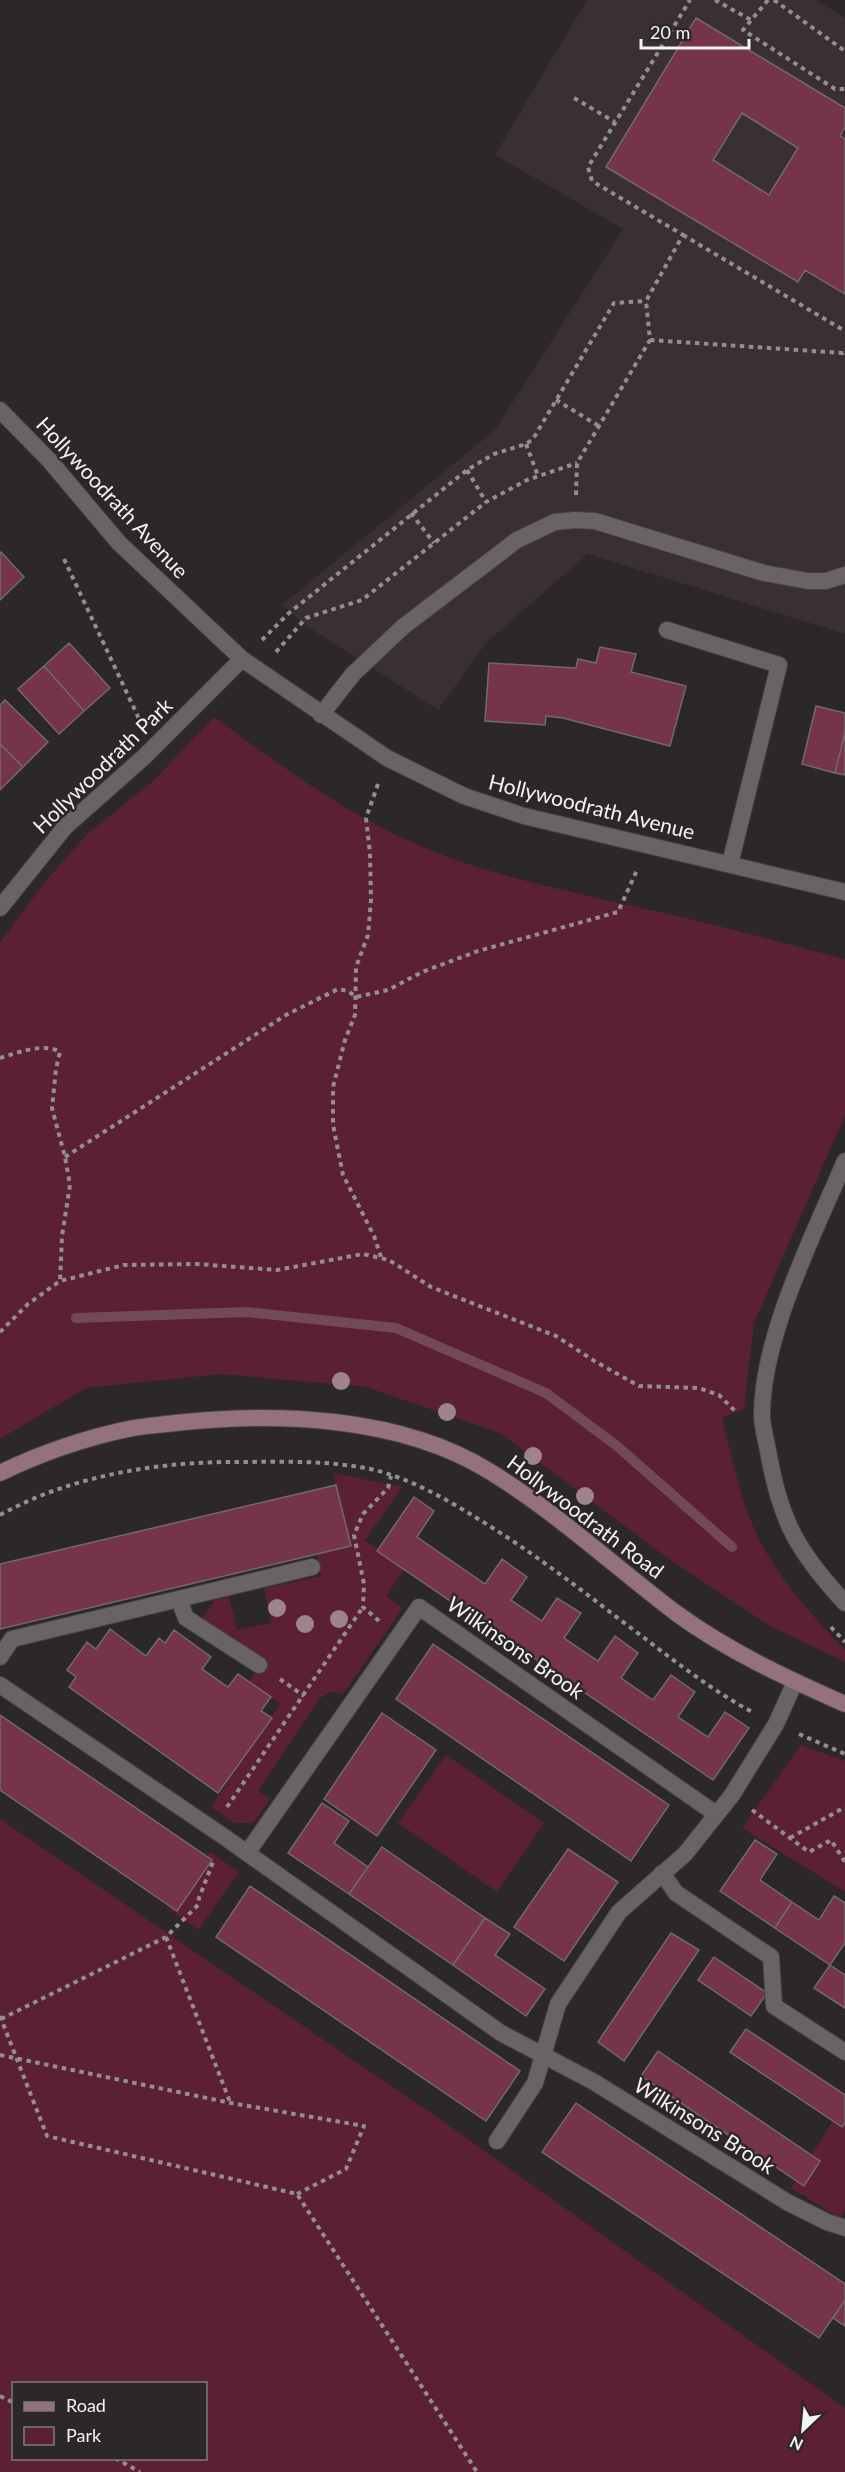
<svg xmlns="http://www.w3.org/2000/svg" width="845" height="2472" font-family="Lato,sans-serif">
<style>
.built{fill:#3a2f31}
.green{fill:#5b2034;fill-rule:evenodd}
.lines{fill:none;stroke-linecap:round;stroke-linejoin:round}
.stream{stroke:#724959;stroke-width:10}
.building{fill:#753448;stroke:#706a6b;stroke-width:1.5;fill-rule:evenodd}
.service-casing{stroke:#464243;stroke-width:18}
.minor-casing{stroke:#464243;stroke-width:18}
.secondary-casing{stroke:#464243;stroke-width:18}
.path{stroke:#938f90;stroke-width:4;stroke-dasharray:4.5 4.5;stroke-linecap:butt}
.service{stroke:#696365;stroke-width:16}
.minor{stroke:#696365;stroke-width:16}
.secondary{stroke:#94717b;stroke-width:16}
.tree{fill:#9d848a}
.labels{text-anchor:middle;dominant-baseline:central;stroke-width:5;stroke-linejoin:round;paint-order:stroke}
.street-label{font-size:21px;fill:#f6f3f4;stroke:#2c2728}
</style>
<rect width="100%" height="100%" fill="#2c2728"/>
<path class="built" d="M587,0H816L845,18V634L588,554L486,643L438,710L308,627L282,605L495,430L623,229L495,155Z"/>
<path class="green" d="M214,717C283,767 355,821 435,852C500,878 569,891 637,907C707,922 776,941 845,959V1115L754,1323L744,1409L722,1418C734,1465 743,1516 769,1557C790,1591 818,1622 845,1650V1662L770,1626L669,1559L500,1433L366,1387L221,1374L86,1388L0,1439V943L43,884L87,834L153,781Z
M333,1473L402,1487L365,1540L405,1568L386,1596L403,1608L343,1694L331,1692L320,1698L258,1791L270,1799L253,1823H235L211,1807L280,1704L248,1683L263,1660L202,1619L215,1600L229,1597L237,1630L271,1623L264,1588L321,1576L316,1548L348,1540Z
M801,1745L845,1761V1892L742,1828Z
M446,1755L544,1823L497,1892L398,1823Z
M0,1819L447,2124L845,2408V2472H0ZM14,2384H206V2458H14Z
M210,1852L239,1872L198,1930L169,1909Z
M845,2101V2211L840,2218L791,2188Z"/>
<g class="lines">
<path class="stream" d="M76,1318L247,1312L396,1328L546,1393L617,1446L732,1547"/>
</g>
<path class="building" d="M696,18L845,108V127L840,136L845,139V294L805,270L798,282L606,167ZM742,113L798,148L769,195L713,160Z
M1,552L24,577L0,600V553Z
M69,643L110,688L84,711L44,666Z
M600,647L636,654L631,672L686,686L670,746L563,718L546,716L545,725L485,721L489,663L576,668L578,659L596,663Z
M44,666L84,711L59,734L18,689Z
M5,700L48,742L23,767L0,744V705Z
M816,706L845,713V732L835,773L802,764Z
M845,732V775L835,773Z
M0,744L23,767L0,790Z
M336,1485L351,1546L0,1629V1564Z
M414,1497L434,1511L417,1537L485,1584L502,1559L527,1577L511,1600L542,1621L557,1598L581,1613L564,1638L598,1661L615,1636L638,1653L621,1678L653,1700L671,1675L695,1692L678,1717L708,1737L725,1712L749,1728L713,1780L377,1551Z
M110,1629L146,1656L159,1638L165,1643L174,1630L211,1657L202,1669L228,1687L238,1674L271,1697L261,1711L272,1718L218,1793L69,1687L76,1677L67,1670L87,1642L96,1649Z
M433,1644L669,1805L631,1861L396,1699Z
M382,1713L436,1750L377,1836L324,1799Z
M0,1715L212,1860L177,1911L0,1790Z
M322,1803L349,1821L334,1843L368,1867L349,1894L288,1853Z
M755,1840L777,1854L760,1880L792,1902L775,1928L720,1891Z
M382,1847L485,1918L453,1965L349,1894Z
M568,1849L618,1882L564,1961L514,1927Z
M250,1886L520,2071L486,2121L216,1937Z
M834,1896L845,1903V1943L830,1965L775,1928L792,1902L819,1920Z
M485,1918L510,1934L495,1955L545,1989L526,2016L453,1965Z
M671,1933L699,1950L624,2061L598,2042Z
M714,1957L767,1993L751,2016L698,1980Z
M830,1965L845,1975V2008L814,1988Z
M746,2029L845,2095V2123L842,2127L730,2052Z
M658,2051L820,2161L804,2186L641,2076Z
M576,2103L845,2284V2300L819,2338L542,2152Z
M845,2300V2326L833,2318Z"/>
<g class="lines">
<g class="service-casing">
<path id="service" d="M667,630L779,665L730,864
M321,715L353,674L404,626L517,540L555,522L575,520L595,521L764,573L808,581H826L845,575"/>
</g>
<g class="minor-casing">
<path id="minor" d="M0,410L49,460L119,543L242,659L387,758L464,796L524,816L845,892
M0,908L65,827L144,757L242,659
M845,1161C814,1234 762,1336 762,1415C762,1428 767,1443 769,1456C781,1523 799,1553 845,1603
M179,1600L186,1618L259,1665
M0,1657L12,1639L312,1567
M0,1685L223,1836L501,2033L594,2082L787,2202L827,2222L845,2228
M247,1853L419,1607L716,1814
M662,1873L676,1893L771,1957L774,2006L845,2052
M497,2141L535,2083L558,2004L619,1912L685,1854L732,1795L776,1724L795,1682"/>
</g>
<g class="secondary-casing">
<path id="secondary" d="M0,1473C39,1454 86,1438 128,1429C143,1426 160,1425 175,1423C276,1412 400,1416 489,1471C556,1512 614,1566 676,1613C728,1651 786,1678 845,1704"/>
</g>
<path class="path" d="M715,0L751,20
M768,0L743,30L835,89H845
M774,0L845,51
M574,98L615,122
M683,235L845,331
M650,340L843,353L845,349
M556,400L599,426
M526,444L538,476
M467,470L486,502
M576,495L577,463L650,340L646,301L683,235L592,181L588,167L690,0
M411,513L434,543
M64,559L141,723
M262,640L289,613L467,470L494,454L526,444L533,439L614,303L646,301
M276,652L306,618L362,600L486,502L527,480L577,463
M378,784L366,818L370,853L371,900L368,935L356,967L355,1015L345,1040L333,1087V1125L343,1175L374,1236L381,1257
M0,1058C17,1053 44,1042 60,1052L56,1069L52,1108L65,1157L70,1185L62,1236L60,1281
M65,1157L286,1015L338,989L348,991L356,997L388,990L422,972L478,951L618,912L637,870
M0,1332L28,1304L60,1281L124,1265L197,1264L277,1270L363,1254L389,1260L431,1287L556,1336L596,1362L639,1386L699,1388L719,1395L735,1411
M0,1515C68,1477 154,1462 232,1462C274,1462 318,1460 359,1467C400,1473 441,1496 475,1517C530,1550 580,1589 631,1628C671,1658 709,1689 754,1713
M379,1621L363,1607L364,1584L354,1535L363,1514L388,1488L391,1476
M831,1627L845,1642
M280,1679L304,1696
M799,1734L845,1754
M227,1807L363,1607
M752,1810L809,1852L831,1840L845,1862
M790,1838L845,1807
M166,1937L230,2102
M0,2016L47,2136L297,2194L477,2472
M1,2019L166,1937L198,1905L199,1898L213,1862
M0,2055L231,2103L364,2126L346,2169L297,2194
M0,2396L14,2403
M115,2458L140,2472"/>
<use href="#service" class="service"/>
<use href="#minor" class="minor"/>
<use href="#secondary" class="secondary"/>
</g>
<g class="tree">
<circle cx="341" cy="1381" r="9"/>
<circle cx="447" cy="1412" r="9"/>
<circle cx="533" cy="1456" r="9"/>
<circle cx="585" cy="1496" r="9"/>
<circle cx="277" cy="1608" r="9"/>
<circle cx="339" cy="1619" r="9"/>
<circle cx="305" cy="1624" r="9"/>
</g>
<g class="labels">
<g class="street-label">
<text transform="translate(113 497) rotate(47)">Hollywoodrath Avenue</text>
<text transform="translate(102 765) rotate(-44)">Hollywoodrath Park</text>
<text transform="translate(592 806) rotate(14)">Hollywoodrath Avenue</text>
<text transform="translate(586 1516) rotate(37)">Hollywoodrath Road</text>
<text transform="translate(516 1647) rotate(35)">Wilkinsons Brook</text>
<text transform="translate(705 2125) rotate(32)">Wilkinsons Brook</text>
</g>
</g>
<rect x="12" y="2382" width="195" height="78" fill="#2c2728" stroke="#7d797a" stroke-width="1.5"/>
<rect x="24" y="2402" width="30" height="9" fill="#94717b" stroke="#7d797a" stroke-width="1.5"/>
<text x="66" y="2412" font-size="18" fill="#f6f3f4">Road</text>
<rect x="24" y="2427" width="30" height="18" fill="#5b2034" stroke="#7d797a" stroke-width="1.5"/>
<text x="66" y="2442" font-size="18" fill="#f6f3f4">Park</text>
<g transform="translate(803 2430) rotate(206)" stroke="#2c2728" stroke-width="4.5" paint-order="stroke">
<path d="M0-4.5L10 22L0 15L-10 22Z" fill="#f6f3f4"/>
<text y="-9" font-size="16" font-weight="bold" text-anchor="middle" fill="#f6f3f4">N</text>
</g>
<path d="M641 39v9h108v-9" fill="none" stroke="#f6f3f4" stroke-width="3"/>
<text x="650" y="39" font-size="18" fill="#f6f3f4" stroke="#2c2728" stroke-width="4.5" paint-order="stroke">20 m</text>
</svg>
